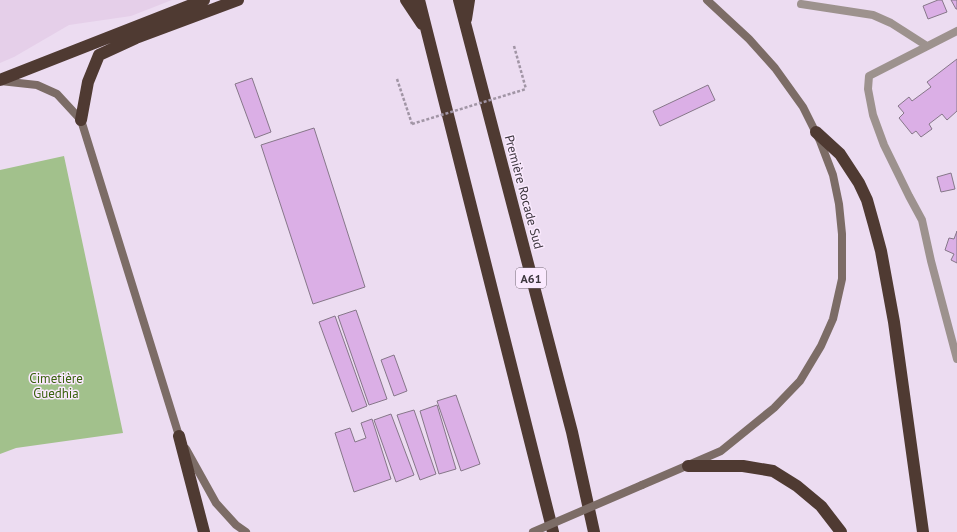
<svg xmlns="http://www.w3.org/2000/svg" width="957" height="532" font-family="'PT Sans',sans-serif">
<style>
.built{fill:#e5cfe9}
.green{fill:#a2c18c}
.building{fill:#dbafe6;stroke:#867789}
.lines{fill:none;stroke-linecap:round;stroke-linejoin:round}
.path{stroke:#a195a5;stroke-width:2.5;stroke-dasharray:3 2;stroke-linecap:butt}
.minor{stroke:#9d928e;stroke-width:8}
.secondary{stroke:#7c6c66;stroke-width:8}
.motorway{stroke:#4f3a32;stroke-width:12}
.path-bridge{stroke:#a195a5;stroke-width:2.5;stroke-dasharray:3 2;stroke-linecap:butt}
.secondary-bridge{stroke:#7c6c66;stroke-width:8}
.labels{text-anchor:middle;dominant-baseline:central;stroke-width:3;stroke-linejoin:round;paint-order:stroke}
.shield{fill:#fae9fe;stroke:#746b77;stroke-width:1}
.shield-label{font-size:12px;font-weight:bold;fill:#3b353d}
.street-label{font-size:13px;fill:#3b353d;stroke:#fae9fe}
.park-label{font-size:13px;fill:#39620d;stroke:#fae9fe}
</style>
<rect width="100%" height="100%" fill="#ecdcf1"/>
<path class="built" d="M0,0H172L131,16L69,25L14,57L0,63Z"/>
<path class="green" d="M64,156L123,433L16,448L0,454V170Z"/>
<path class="building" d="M938,0H942L947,12L928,19L923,6Z
M951,0H957V9H956Z
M957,59V111L947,120L942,114L929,124L932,129L921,137L916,131L912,134L899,118L904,113L898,106L909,97L912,101L931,87L927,82Z
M252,78L271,132L255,138L235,84Z
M708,85L715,100L660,126L653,111Z
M314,128L365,287L313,304L261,145Z
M951,173L955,189L941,192L937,177Z
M957,231V263L951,260L954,254L945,250L949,238L954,239Z
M356,310L387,399L369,405L338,316Z
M335,316L367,406L352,412L319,322Z
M394,355L407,391L394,396L381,360Z
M456,395L480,464L461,471L437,401Z
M437,405L456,469L439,474L420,411Z
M414,410L436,474L420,480L397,415Z
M391,414L414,475L396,482L374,420Z
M372,419L391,479L354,492L335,433L350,428L355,442L366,438L361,423Z"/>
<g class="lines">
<path class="path" d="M514,46L526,89
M397,79L412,124"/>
<path class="minor" d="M801,4L873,15L891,23L927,46
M957,31L869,76L868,89L873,115L884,145L909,196L922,220L931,261L957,359"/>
<path class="secondary" d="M0,81L37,85L57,94L81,120L180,439
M186,449L216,503L236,525L246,532
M642,485L721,451L774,408L800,381L821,346L833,319L842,279V234L839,204L833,175L820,141L803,107L775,68L749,39L707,0"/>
<path class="motorway" d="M406,0L422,24
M419,0L553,532
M459,0L572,432L594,532
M466,19L469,0
M0,80L204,0
M81,120L88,82L99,55L136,38L238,0
M816,132L840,154L859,183L867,200L874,225L881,251L894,322L923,532
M179,436L204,532
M688,466H743L773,471L797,486L821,506L841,532"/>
<path class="path-bridge" d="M412,124L526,89"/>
<path class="secondary-bridge" d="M533,532L642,485"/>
</g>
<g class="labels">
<rect class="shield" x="516" y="268" width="30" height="20" rx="3"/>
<g class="shield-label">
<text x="531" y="278">A61</text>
</g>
<g class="street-label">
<text transform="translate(524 192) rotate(75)">Première Rocade Sud</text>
</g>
<g class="park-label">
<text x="56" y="378">Cimetière<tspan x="56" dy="15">Guedhia</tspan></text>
</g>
</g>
</svg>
